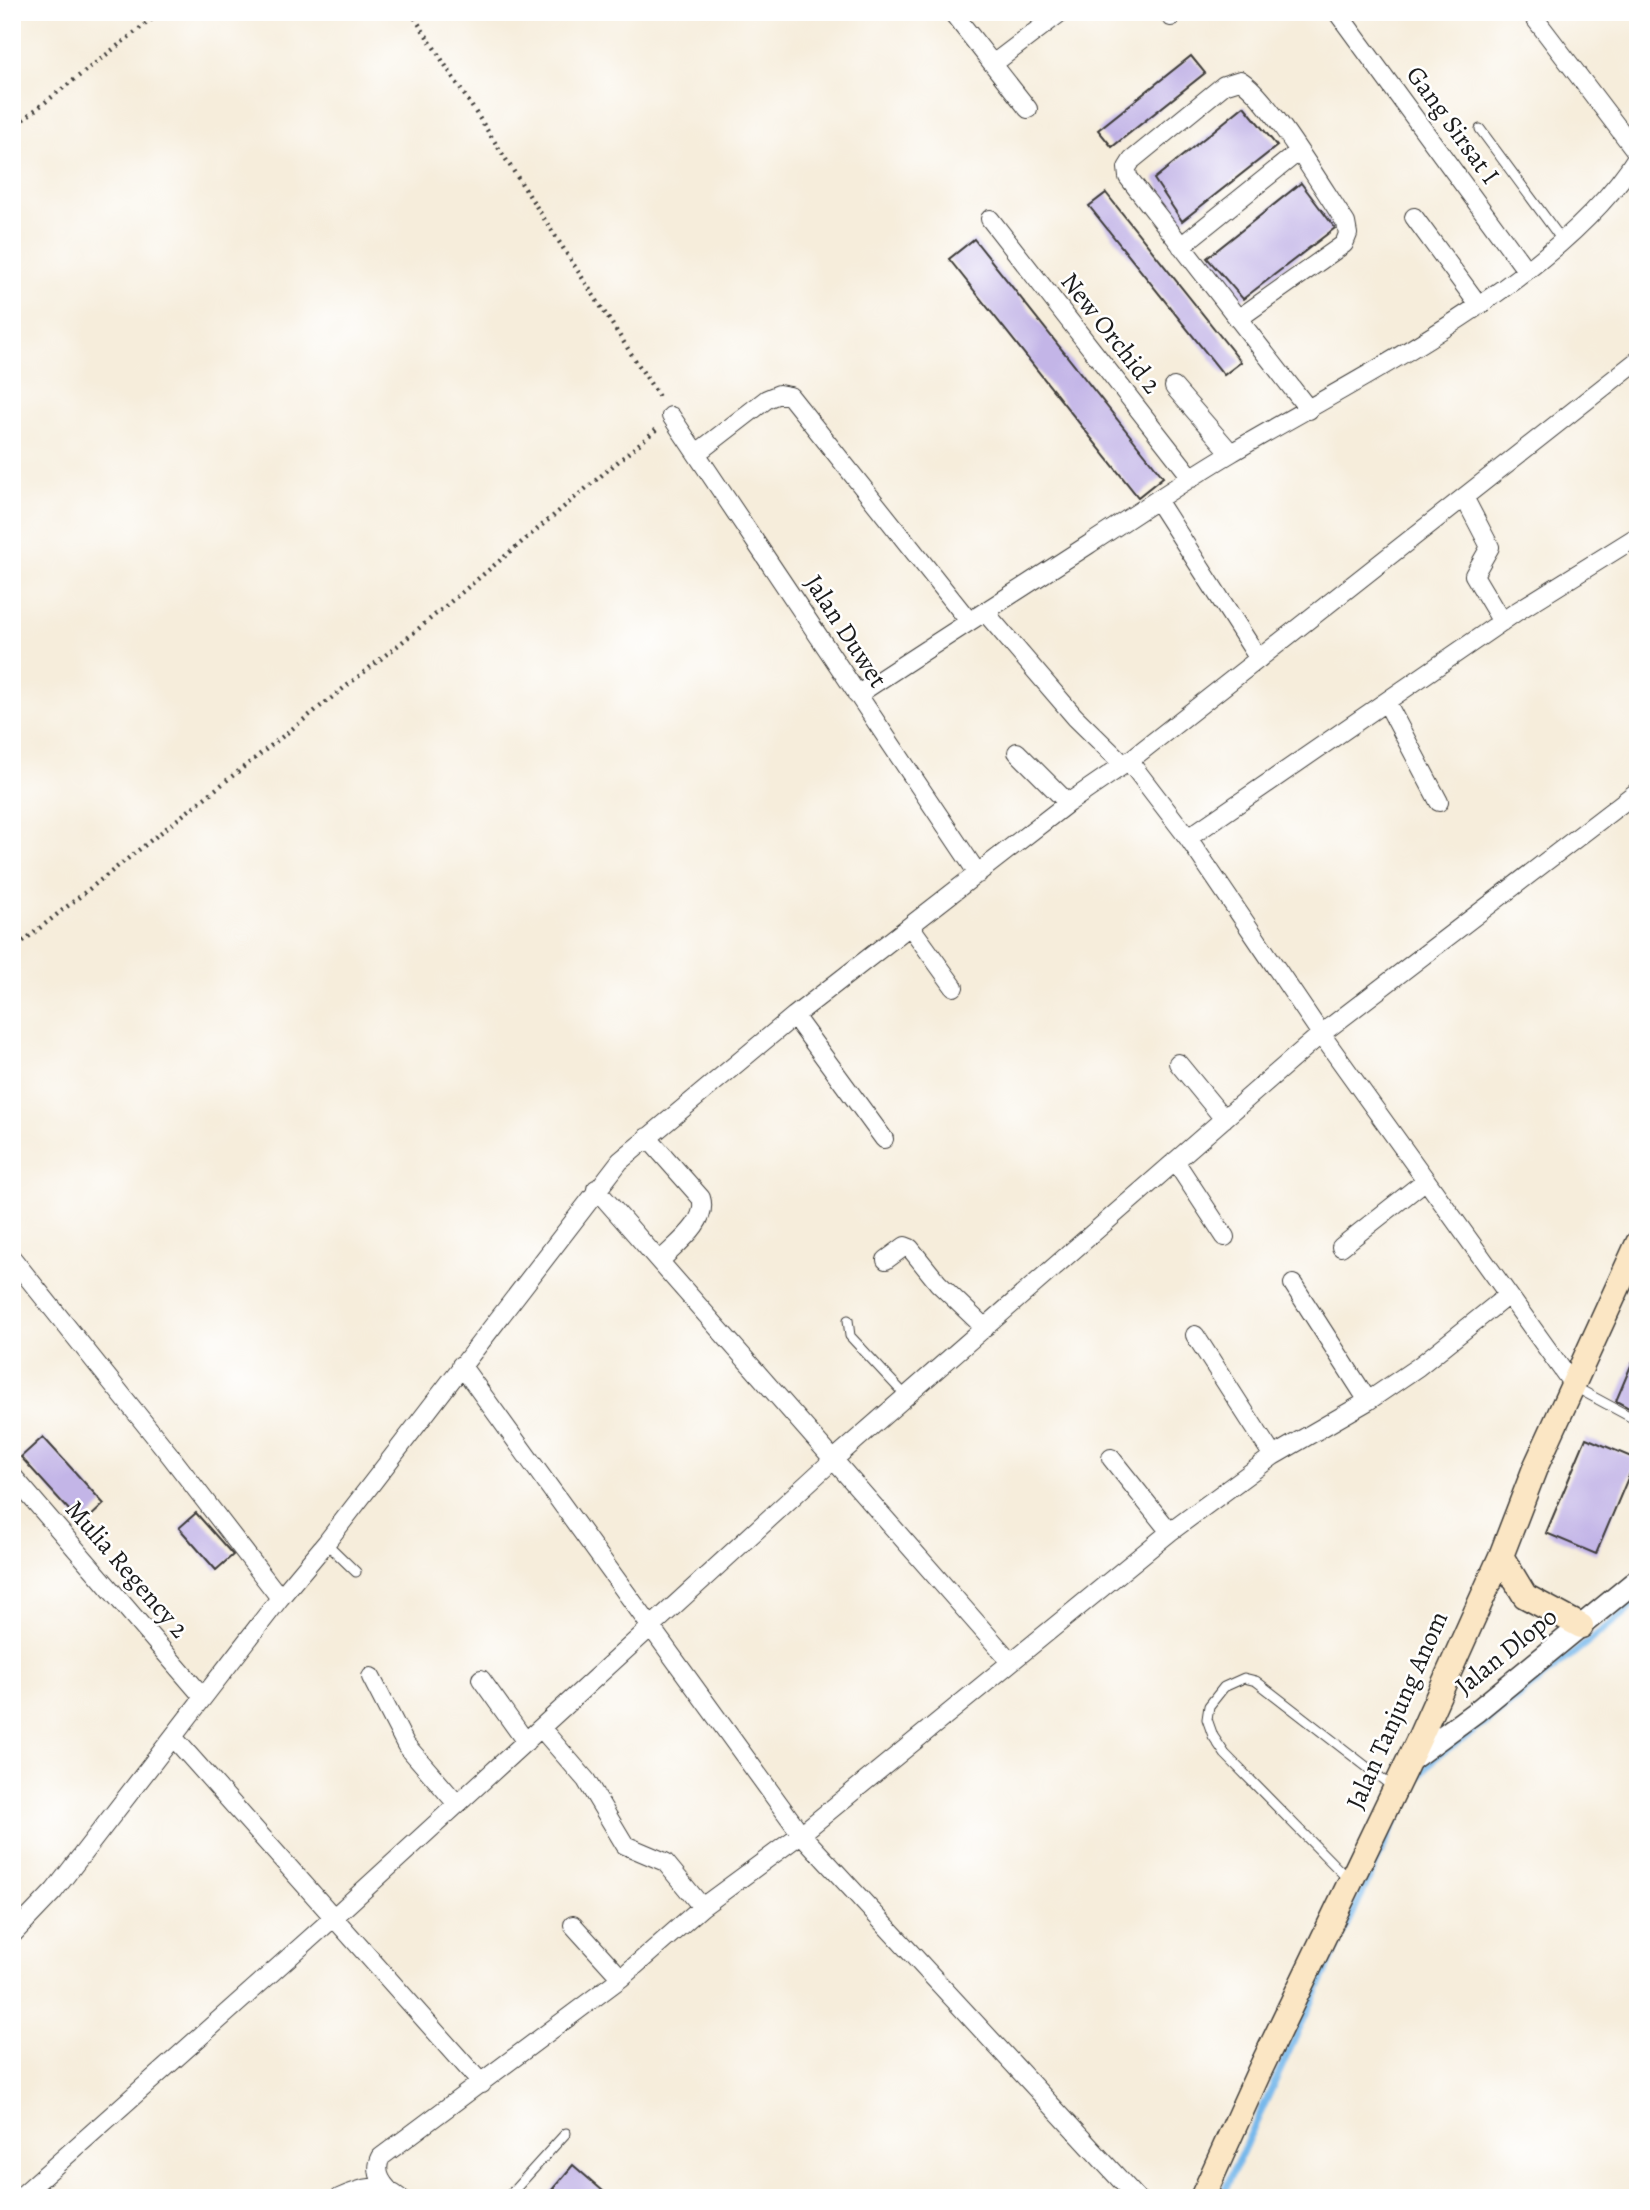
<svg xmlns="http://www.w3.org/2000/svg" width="1650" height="2210" font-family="Alegreya,serif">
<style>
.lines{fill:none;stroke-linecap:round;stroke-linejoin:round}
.stream{stroke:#76b8eb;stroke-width:7}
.building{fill:#c3b5e7}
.service-casing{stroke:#3d3b39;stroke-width:11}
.minor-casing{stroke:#3d3b39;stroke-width:20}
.tertiary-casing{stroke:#3d3b39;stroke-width:24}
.secondary-casing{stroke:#3d3b39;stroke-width:27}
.path{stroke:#3d3b39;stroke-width:4.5;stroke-dasharray:2 5;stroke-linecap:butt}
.service{stroke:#fff;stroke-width:9}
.minor{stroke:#fff;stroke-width:18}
.tertiary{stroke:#fff;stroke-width:21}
.secondary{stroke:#fbe6c4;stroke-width:24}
.labels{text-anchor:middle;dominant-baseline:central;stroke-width:5;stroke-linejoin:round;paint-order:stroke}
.street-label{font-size:26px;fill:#1c1c1c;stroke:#fff}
</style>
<rect width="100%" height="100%" fill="#fff"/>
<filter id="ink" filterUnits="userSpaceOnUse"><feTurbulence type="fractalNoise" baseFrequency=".0143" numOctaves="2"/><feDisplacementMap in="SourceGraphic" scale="14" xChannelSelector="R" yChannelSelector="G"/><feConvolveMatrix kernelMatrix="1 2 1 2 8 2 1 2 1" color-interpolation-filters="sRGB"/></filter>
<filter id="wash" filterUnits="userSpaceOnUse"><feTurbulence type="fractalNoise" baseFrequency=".00686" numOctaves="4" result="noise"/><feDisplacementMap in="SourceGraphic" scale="28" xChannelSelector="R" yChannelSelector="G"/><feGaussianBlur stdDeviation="1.57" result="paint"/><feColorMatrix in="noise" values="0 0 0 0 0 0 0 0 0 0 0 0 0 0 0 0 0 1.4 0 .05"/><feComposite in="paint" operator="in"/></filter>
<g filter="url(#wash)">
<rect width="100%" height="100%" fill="#f6eddb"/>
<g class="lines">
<path class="stream" d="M1221,2198L1410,1790L1435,1757L1486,1723L1638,1602"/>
</g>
<g id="blocks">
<path class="building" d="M1191,56L1205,73L1112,147L1098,130Z
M1244,106L1277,146L1182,221L1154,179Z
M1301,183L1335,228L1243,299L1207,258Z
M1106,193L1241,362L1224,375L1089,206Z
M974,239L1163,477L1138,497L949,259Z
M1638,1349V1413L1616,1401Z
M43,1437L104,1504L86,1521H79L21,1457Z
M1586,1438L1636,1459L1596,1554L1546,1533Z
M196,1513L233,1555L216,1570L179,1528Z
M573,2165L611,2198H545Z"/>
</g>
</g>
<g filter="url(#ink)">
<use href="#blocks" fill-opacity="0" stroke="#3d3b39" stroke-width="2"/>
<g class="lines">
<g class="service-casing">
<path id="service" d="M1480,129L1562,240
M848,1320L850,1336L906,1396
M1575,1387L1638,1421
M326,1543L356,1572
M1349,1880L1225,1754L1213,1736L1207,1719L1209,1706L1224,1687L1244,1678L1256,1681L1394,1788
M507,2198L566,2133"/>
</g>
<g class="minor-casing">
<path id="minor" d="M952,12L1028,109
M1167,12L1171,17
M1337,12L1526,270
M1530,12L1638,154
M993,64L1061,12
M1414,217L1478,304
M990,219L1192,478
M1181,246L1298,152
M1238,319L1344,244L1348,234L1346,223C1325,192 1268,96 1240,80L1224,85L1132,160L1127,168L1128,177L1309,410
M1174,387L1231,453
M671,416L978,874
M697,453L767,399L779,394L790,396L969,621
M1464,497L1490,547L1474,575L1502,622
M1157,500L1259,659
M985,612L1075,717L1123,764
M857,695C934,644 1011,595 1088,545C1136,514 1182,482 1231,453C1356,379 1562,279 1638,155
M1387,703L1439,802
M1017,752L1068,803
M1129,761L1188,838L1321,1034L1574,1386
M1188,838L1516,612L1638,536
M910,926L954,987
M794,1016L884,1139
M1178,1063L1224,1119
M647,1137L701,1198C709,1222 675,1245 660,1261
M1175,1161L1225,1237
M596,1189L1010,1661
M1341,1247L1426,1180
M12,1258L169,1454L280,1598
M886,1260L905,1246L910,1248L938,1283L985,1328
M1293,1284L1368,1401
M1195,1335L1273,1456
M461,1365L801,1834L1137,2198
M1111,1458L1170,1532
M12,1475L203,1697
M371,1677L406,1745L457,1804
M481,1679L526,1742
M541,1728L586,1780L625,1845L665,1862L702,1907
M173,1737L482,2084
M573,1925L621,1978
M12,1935L54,1891L280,1598L326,1543L620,1161L794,1016L1068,803L1129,761L1638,360
M388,2189C379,2180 375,2169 381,2157L621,1978L702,1907L801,1834L1170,1532L1273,1456L1368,1401L1418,1367L1508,1295
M19,2198L332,1919L832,1461L1321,1034L1638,791
M339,2198C361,2188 379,2181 400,2198"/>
</g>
<g class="tertiary-casing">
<path id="tertiary" d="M1408,1762L1477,1711L1638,1579"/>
</g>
<g class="secondary-casing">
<path id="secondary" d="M1501,1556L1525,1596L1581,1626
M1202,2198L1259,2072L1419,1739L1501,1556L1535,1468L1638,1243"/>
</g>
<path class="path" d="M411,12L661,400
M12,128L161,12
M12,950L411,635L658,428"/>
<use href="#service" class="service"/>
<use href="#minor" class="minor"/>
<use href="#tertiary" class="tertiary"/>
<use href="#secondary" class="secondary"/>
</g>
</g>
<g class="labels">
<g class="street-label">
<text transform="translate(1453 125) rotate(54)">Gang Sirsat I</text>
<text transform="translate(1111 333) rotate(52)">New Orchid 2</text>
<text transform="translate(846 631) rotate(57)">Jalan Duwet</text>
<text transform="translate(127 1569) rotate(49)">Mulia Regency 2</text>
<text transform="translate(1506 1651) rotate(-39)">Jalan Dlopo</text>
<text transform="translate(1397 1710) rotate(-66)">Jalan Tanjung Anom</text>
</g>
</g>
<rect width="1650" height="2210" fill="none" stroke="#fff" stroke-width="42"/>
</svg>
